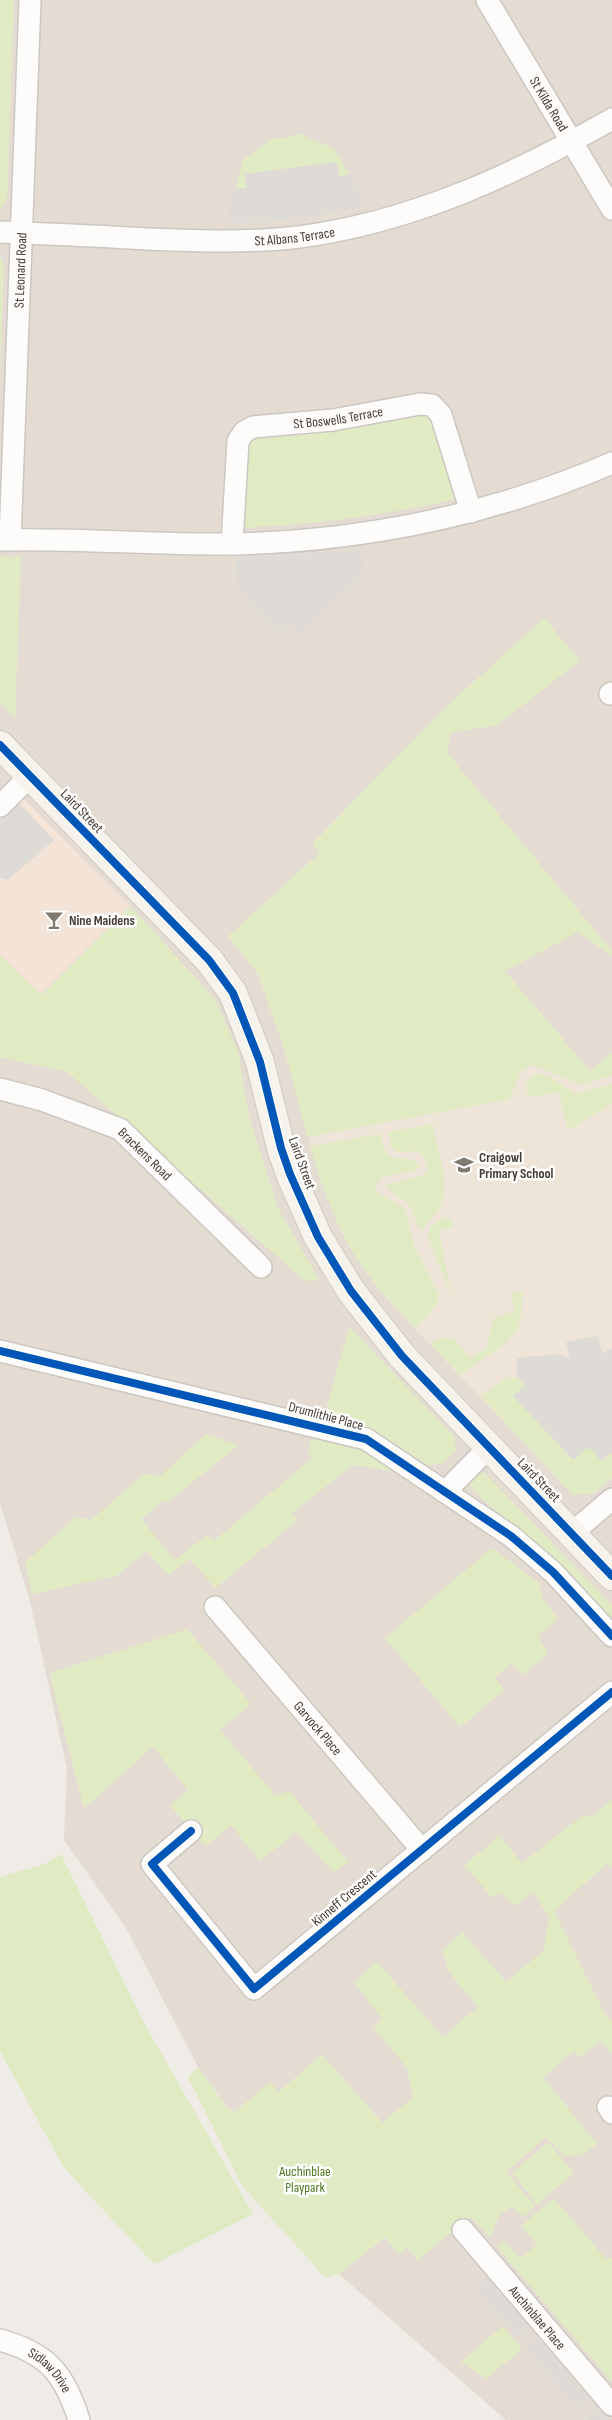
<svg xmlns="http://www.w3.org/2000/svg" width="612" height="2420" font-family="'Sofia Sans Condensed',sans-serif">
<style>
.residential{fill:#e4dcd2}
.commercial{fill:#f3e4d7}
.education{fill:#eee4d7}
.green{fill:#e1ebc3}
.parking{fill:#dedad6}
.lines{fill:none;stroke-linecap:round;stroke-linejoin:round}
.street-casing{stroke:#cbc7c2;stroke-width:24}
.secondary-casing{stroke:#d0c8bd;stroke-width:30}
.street{stroke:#fdfcfb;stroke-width:21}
.secondary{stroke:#f6f2ec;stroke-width:28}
.cycleway-casing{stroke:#fff;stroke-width:11}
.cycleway{stroke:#0057b8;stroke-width:8}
.labels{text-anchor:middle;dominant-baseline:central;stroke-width:5;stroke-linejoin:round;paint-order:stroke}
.street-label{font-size:14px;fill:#443b32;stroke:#fff}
.poi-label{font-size:14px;font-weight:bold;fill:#443b32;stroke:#fff;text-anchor:start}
.park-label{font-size:14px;fill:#4f7a21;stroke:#fff}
</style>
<rect width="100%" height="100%" fill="#efebe6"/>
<path class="residential" d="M0,0H612V2420H506L339,2274L385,2237L399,2254L407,2247L418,2260L381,2122L322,2054L279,2092L270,2083L235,2112L228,2108L198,2067L126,1928L64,1840L67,1769L30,1601L0,1503Z"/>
<path class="commercial" d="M24,799L130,906L40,995L0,955V823Z"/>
<path class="education" d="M228,936L505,971L590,1071L612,1053V1478L593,1494L573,1495L386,1298L349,1246L322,1184L284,1048L258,974Z"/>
<path class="green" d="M0,0H14L7,199L0,210Z
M301,134L334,149L349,174L339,177L336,162L245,174L247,188L236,189L243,160L270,140Z
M0,256L4,265L0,374Z
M427,414L434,422L458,493L456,499C381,516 317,524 241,528L247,438Z
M0,556L21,557L15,718L0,703Z
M544,618L580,661L497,725L450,733L448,754L612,951V956L578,932L505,971L590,1071L612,1053V1075L581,1085L533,1065L521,1070L510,1099L307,1137L284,1048L258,974L228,936L320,853L312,844L444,709Z
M130,906L215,999L238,1052L249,1117L278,1208L319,1280L305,1281L67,1072L0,1057V955L41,995Z
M539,1074L550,1077L576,1094L612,1084V1104L568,1130L559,1092L530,1097C522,1086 527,1077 539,1074Z
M433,1124C437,1149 450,1181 441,1205C438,1214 427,1220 423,1230H419L411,1207L384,1185L423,1176L428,1168L425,1158L416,1151L397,1152L392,1148L388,1132Z
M380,1134L387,1155C398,1161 413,1155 420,1166L416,1170L380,1178L375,1188L377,1192L404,1208L415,1247L439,1295L437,1305L415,1328C391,1303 367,1277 350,1247C332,1216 320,1180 310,1146Z
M445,1218L452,1220L454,1227L439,1230L451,1295L428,1238L430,1227L437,1221Z
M523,1291C522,1304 523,1318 516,1330C507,1346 476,1363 460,1375L430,1343L440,1338L454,1339L470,1358L487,1348L493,1319L514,1311L512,1293Z
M349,1327L454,1436L456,1451L443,1463L427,1466C396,1441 363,1425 325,1414Z
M508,1377H517L526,1384L514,1396L573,1460L586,1449L591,1447L601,1461L612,1453V1478L593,1494L573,1495L481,1396Z
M206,1434L239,1445L168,1502L164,1500L141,1519L175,1560L207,1535L214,1541L312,1458L308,1451L313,1434L360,1446L388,1464L390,1471L353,1465L292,1513L298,1520L215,1588L190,1559L169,1575L147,1551L116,1576L32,1594L25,1562L76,1517L91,1520L144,1474L160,1476Z
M478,1472H484L612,1605V1625L538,1545L481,1498L469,1484L471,1476Z
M492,1548L539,1583L542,1597L558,1619L538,1636L548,1654L523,1675L511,1663L495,1677L504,1690L460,1727L385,1638Z
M187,1629L251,1704L220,1730L276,1796L289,1791L348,1862L334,1872L296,1832L260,1861L231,1825L205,1846L170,1805L188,1790L153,1747L84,1808L50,1675L53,1672Z
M612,1800V1868L607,1863L554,1911L604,2012L612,2022V2054L601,2041L580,2057L574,2051L543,2077L597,2144L583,2155L564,2156L546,2137L506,2172L535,2206L523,2217L512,2206L499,2216L490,2237L470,2217L418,2260L407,2247L399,2254L385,2237L339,2274L326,2278L242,2186L188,2077L198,2067L227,2108L235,2112L270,2082L279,2092L322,2054L382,2123L413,2097L407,2068L373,2027L382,2019L354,1982L377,1962L443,2037L478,2007L446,1968L448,1966L442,1951L462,1932L506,1982L543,1951L550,1914L548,1916L534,1892L515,1906L500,1892L493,1898L464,1866L499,1836L522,1863L581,1817L594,1815Z
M61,1854L143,2021L253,2214L154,2264L64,2168L0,2051V1877L45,1864Z
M548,2142L574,2173L537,2204L512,2173Z
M554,2198L605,2258H612V2382L497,2247L504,2240L520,2259L537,2244L521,2226Z
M503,2326L522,2349L486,2379L461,2362Z"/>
<path class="parking" d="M337,162L339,177L349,174L357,184L363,207L296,219L230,223L228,205L236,189L247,188L244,174Z
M361,550L364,572L300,634L290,623L279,633L237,587L236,558Z
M16,800L54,840L8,880L0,878V816Z
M598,1336L602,1353H605L612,1348V1453L601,1461L591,1448L586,1449L573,1460L513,1396L526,1384L517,1377V1358L559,1354L570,1359L566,1342Z
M487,2279L529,2328L517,2337L476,2289Z
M537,2338L588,2399L577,2408L526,2347Z
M598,2409L607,2420H588L587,2419Z"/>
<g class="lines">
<g class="street-casing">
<g id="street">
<path id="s1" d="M487,0L612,209"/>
<path id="s2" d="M0,232C49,234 98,236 148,239C198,241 249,243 299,237C412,222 514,175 612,119"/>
<path d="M0,540C78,538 156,545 234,544C365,541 491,515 612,463"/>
<path id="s3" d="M10,540L30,0"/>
<path id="s4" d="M232,544L238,441L244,432L253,427L333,420L420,404L432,405L441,415L471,512"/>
<path d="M610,694L612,693"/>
<path d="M0,806L30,776"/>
<path id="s5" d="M0,1089L42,1100L120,1129L261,1267"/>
<path d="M0,1351L366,1439L511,1536L553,1572L612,1636"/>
<path d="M445,1492L489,1447"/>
<path d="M572,1533L612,1499"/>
<path id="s6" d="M215,1607L422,1850"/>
<path d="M191,1831L152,1864L254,1989L612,1692"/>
<path d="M608,2107L612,2113"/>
<path id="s7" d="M463,2230L612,2405"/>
<path id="s8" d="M0,2340C48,2353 65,2375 79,2420"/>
</g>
</g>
<g class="secondary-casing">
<path id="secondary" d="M0,745L209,960L233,993L260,1062L281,1148L290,1174L318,1237L351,1291L402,1356L612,1576"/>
</g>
<use href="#street" class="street"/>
<use href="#secondary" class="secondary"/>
<g class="cycleway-casing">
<path id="cycleway" d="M0,745L209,960L233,993L260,1062L281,1148L290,1174L318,1237L351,1291L402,1356L612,1576
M0,1351L366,1439L511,1536L553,1572L612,1636
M191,1831L152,1864L254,1989L612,1692"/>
</g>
<use href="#cycleway" class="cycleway"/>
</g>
<defs>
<g id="bar-bare" transform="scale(1.5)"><path d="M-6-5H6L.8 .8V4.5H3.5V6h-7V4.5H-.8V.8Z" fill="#807971" stroke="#fff" stroke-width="2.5" paint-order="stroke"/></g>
<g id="school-bare" transform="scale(1.5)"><path d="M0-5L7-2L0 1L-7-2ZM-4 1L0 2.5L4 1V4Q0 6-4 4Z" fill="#807971" stroke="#fff" stroke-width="2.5" paint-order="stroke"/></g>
</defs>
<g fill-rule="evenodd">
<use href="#bar-bare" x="54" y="920"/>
<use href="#school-bare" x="464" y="1165"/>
</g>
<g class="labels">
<g class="street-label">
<text stroke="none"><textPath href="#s1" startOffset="121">St Kilda Road</textPath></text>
<text stroke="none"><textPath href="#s2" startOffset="295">St Albans Terrace</textPath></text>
<text stroke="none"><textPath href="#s3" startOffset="270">St Leonard Road</textPath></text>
<text stroke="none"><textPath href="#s4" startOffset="210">St Boswells Terrace</textPath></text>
<text transform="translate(82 811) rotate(46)">Laird Street</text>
<text stroke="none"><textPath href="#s5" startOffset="162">Brackens Road</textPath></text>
<text transform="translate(302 1163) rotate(70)">Laird Street</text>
<text transform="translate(326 1416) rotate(15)">Drumlithie Place</text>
<text transform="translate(539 1480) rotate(46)">Laird Street</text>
<text stroke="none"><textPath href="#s6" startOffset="159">Garvock Place</textPath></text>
<text transform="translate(344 1898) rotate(-40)">Kinneff Crescent</text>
<text stroke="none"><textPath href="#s7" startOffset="115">Auchinblae Place</textPath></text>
<text stroke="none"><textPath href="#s8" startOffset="60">Sidlaw Drive</textPath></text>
</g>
<g class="poi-label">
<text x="69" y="920">Nine Maidens</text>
<text x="479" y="1157">Craigowl<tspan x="479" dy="16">Primary School</tspan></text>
</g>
<g class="park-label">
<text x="305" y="2171">Auchinblae<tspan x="305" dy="16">Playpark</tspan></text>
</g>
</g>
</svg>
